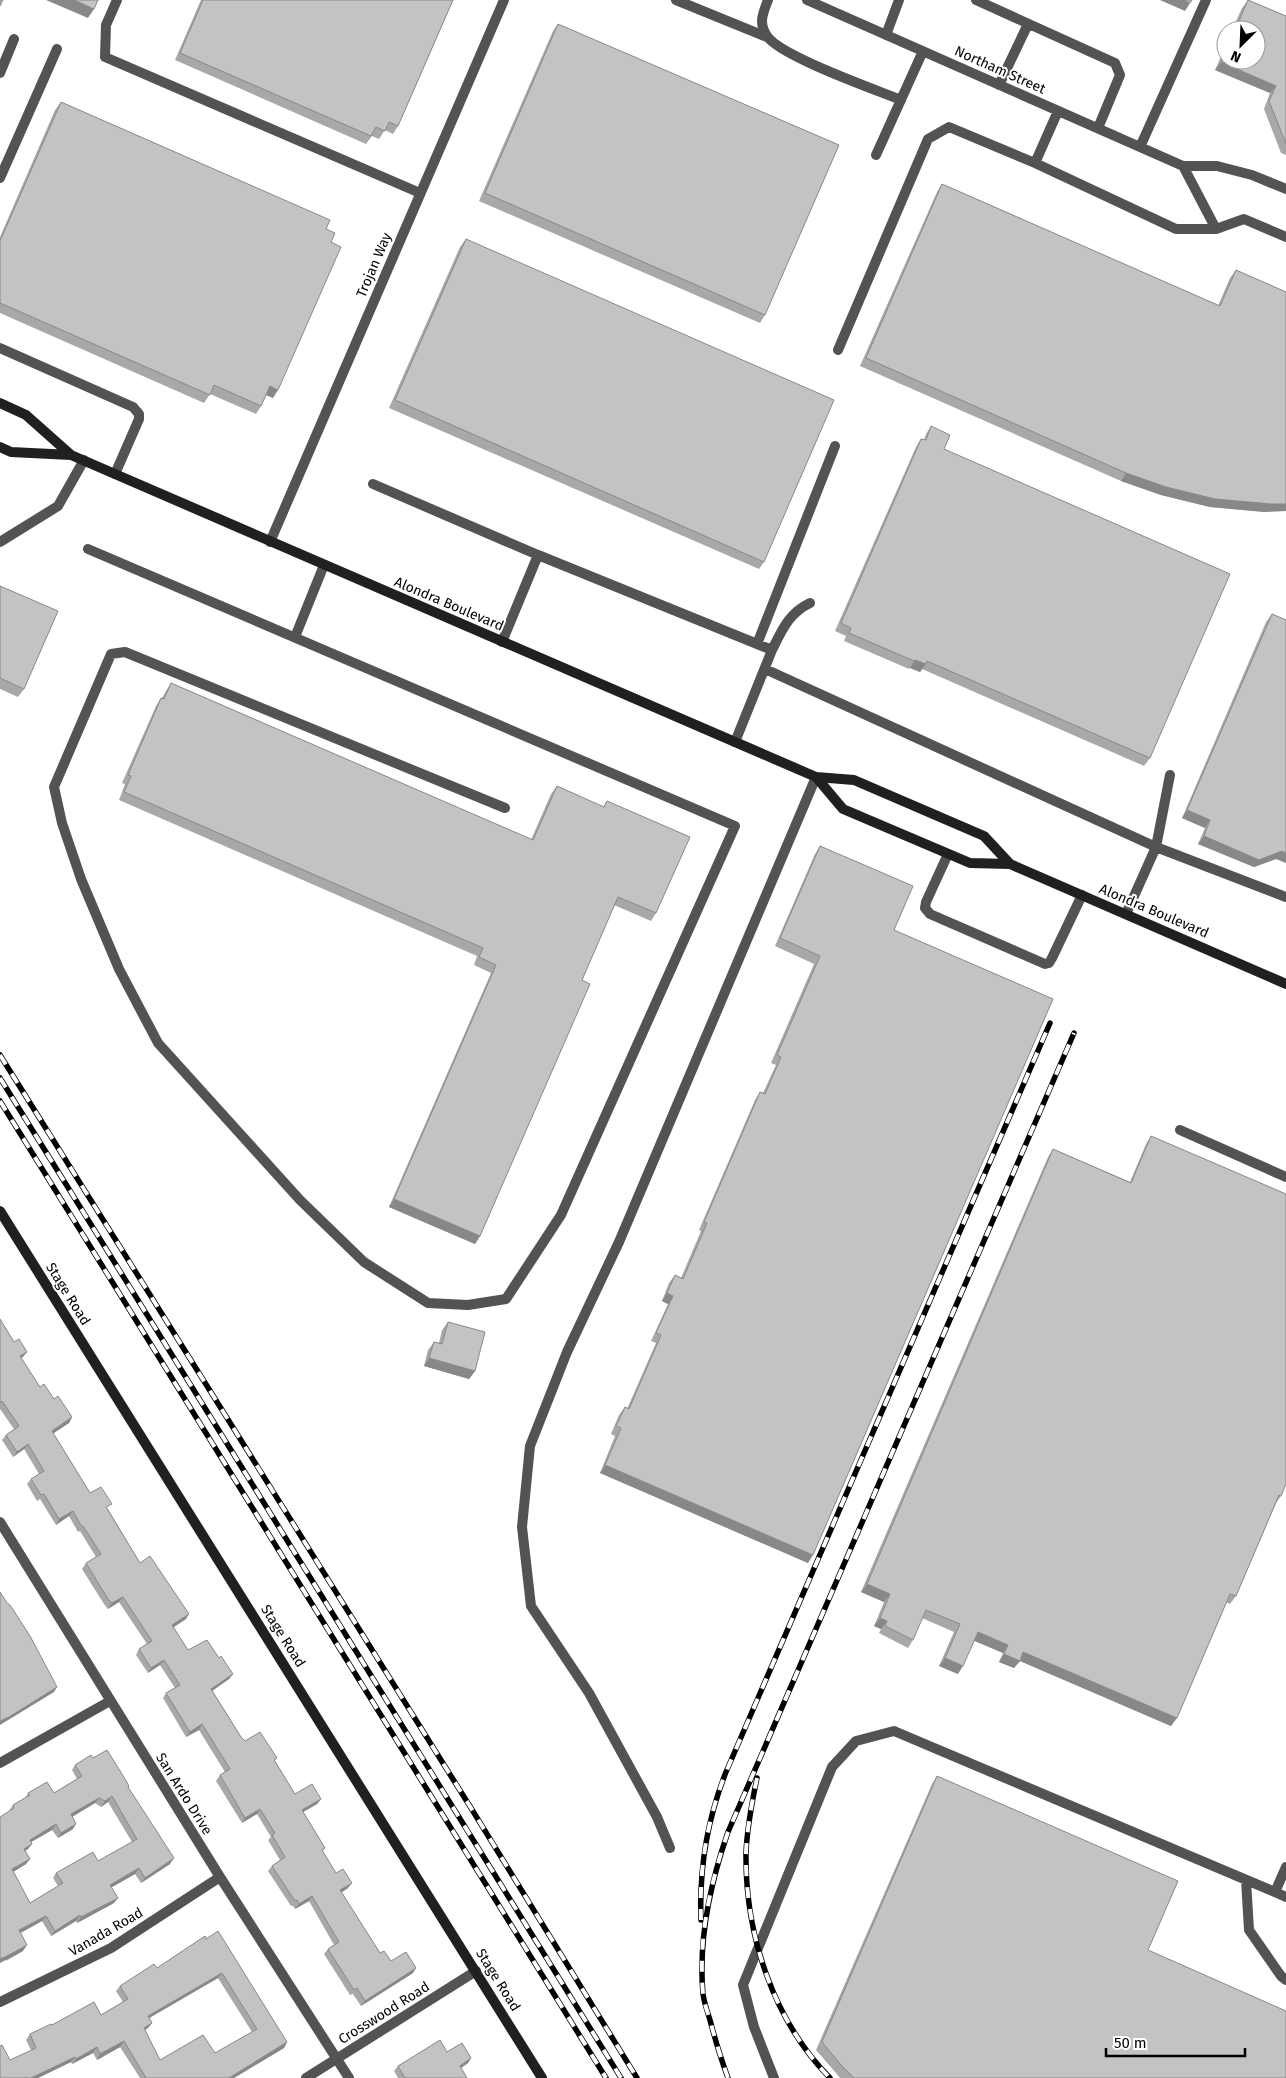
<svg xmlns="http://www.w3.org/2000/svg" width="1286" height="2078" font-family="'Fira Sans',sans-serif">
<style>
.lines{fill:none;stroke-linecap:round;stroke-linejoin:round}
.service{stroke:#535353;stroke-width:10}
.minor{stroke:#535353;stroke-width:10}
.tertiary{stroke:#535353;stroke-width:10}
.secondary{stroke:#202020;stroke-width:10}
.rail-casing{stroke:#000;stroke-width:5.5}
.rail{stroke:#fff;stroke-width:4;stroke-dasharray:11;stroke-linecap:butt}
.wall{fill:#a8a8a8;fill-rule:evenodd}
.shaded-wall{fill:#888}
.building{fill:#c3c3c3;stroke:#888;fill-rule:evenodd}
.labels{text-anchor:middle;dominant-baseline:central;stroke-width:4;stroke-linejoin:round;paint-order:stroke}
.street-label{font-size:14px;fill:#000;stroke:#fff}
</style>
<rect width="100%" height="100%" fill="#fff"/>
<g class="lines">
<path class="service" d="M117,0L106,25L105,57L420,193
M676,0L767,37
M768,0C763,13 758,23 767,36C780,56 874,89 901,100
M807,0L1183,166H1217L1252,175L1286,189
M976,0L1115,63L1120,75L1098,128
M886,35L899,0
M0,73L14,39
M999,85L1028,24
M1140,147L1206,0
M876,155L923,51
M1035,163L1058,111
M1183,166L1216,229
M0,178L57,49
M0,348L133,407L139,414V419L115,474
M838,350L928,139L949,127L1035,163L1176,229H1216L1244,219L1286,237
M373,484L538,555
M0,542L58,506L84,460
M88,549L735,826L561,1215L506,1299L468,1305L428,1303L364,1262L300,1200L158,1043L119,969L81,879L62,823L54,787L111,654L125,652L505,808
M295,637L324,565
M502,642L538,555L772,650L735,742
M757,644L835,446
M772,650C782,630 789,613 810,603
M765,669L1156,847L1126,914
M1170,775L1156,847L1286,897
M948,854L926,902L925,908L930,914L1045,964L1049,963L1052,958L1082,895
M1180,1130L1286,1177
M670,1848L657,1817L589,1693L531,1606L522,1527L530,1446L567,1352L619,1242L816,777
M1246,1880L1249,1930L1281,1976L1286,1980
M774,2078L754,2027L743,1985L832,1767L856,1741L894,1731L1275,1892"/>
<path class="minor" d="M0,1522L220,1877L349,2078
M0,1763L110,1701
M1286,1867L1275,1892L1286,1897
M0,2002L111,1948L220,1877
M306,2078L476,1971"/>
<path class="tertiary" d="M270,542L504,0"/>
<path class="secondary" d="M0,403L26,415L71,455L816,777L854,780L984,836L1010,864
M0,447L11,452L71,455
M816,777L843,809L970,863L1010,864L1286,984
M0,1211L542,2078"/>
<g class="rail-casing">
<path id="rail" d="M0,1055L471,1808L637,2078
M0,1078L621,2078
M0,1101L606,2078
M757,1778C752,1802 747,1828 746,1853C745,1934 773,2020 830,2078
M701,1920C699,1868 707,1820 726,1772L1050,1023
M728,2078C721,2059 715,2039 710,2020C707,2011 704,2002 703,1994C698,1938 710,1884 728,1832L1074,1033"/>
</g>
<use href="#rail" class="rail"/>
</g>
<path class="wall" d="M201,0H453L398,126L393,134L385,130L379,139L372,136L366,144L175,60Z
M1248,0L1286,16V155L1281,153L1264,109L1270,93L1215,70L1226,45V60L1256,30H1232L1242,8Z
M558,24L765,315L760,323L479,201L553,31Z
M61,102L326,229L273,398L266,395L261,406L256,414L210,394L204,403L0,313V237L55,110Z
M942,184L1218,306L1230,278L1236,270L1265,512L1210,507L1161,495L1121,481L860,366L937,192Z
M466,239L764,562L759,569L389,408L460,247Z
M931,426L944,449L1150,758L1144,766L922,669L920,672L910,668L909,669L844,641L846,636L835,631L916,447L921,439L924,440L926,434Z
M0,586L24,689L18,697L0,689Z
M1272,614L1276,859L1254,867L1198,844L1205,828L1182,818L1266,622Z
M171,683L531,840L551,794L557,786L603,807L607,801L656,913L651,921L614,905L582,980L480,1236L475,1244L389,1207L491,973L474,965L477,956L119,800L125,784L122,783L156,706L161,698H162L166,691Z
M820,846L894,930L808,1563L600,1473L615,1436L611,1434L619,1415L625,1407L627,1409L656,1343L651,1341L668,1304L662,1301L669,1283L675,1275L681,1278L701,1231L699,1230L755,1100L760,1092L763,1093L776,1065L771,1063L814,964L775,946L815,854Z
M1151,1136L1281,1496L1276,1503L1236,1596L1230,1604L1226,1602L1171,1726L1020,1661L1014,1668L999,1662L1003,1653L974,1640L958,1674L939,1666L954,1632L922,1618L913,1640L908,1648L879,1633L881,1629L874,1626L884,1602L861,1592L1048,1157L1053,1149L1130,1182L1146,1144Z
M0,1319L14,1342L27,1352L21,1358L40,1387L72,1417L69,1423L53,1433L90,1493L108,1509L140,1563L186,1619L173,1627L188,1650L219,1658L233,1674L229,1679L212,1690L241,1737L245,1741L275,1761L295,1794L321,1799L317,1804L303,1812L325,1848L322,1851L336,1873L348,1888L341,1893L380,1953L391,1961L413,1973L361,2006L353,1994L350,1995L324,1954L328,1949L334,1945L309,1901L295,1909L293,1906H291L268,1871L272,1866L280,1860L268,1840L271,1837L257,1814L242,1823L216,1781L220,1775L225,1772L199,1730L186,1737L163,1698L166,1693L175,1688L160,1665L148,1673L136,1655L139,1649L147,1644L119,1602L108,1609L104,1604L82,1569L86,1563L96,1557L80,1531L78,1532L69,1516L56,1525L40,1499L37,1501L27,1484L31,1479L39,1474L24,1449L13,1457L2,1440L6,1435L14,1429L0,1409Z
M448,1322L475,1371L469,1379L424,1366L428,1350L434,1342L439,1343L442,1330Z
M93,1758L128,1788L170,1864L141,1883L135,1874L112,1887L114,1903L77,1923L76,1921L51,1936L42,1921L20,1933L23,1951L6,1961L9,1811L13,1805L25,1798L28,1793H54L77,1779L72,1770L75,1765ZM108,1802L132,1842L98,1861L56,1873L53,1878L58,1886L30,1903L13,1872L26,1864L30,1859L25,1851L28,1849L31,1842L52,1830L58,1838L73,1829L72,1817L95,1803L101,1807Z
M937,1776L1148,1950L1286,2078H840L836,2073L816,2050L932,1784Z
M205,1936L287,2042L284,2048L234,2078H140L120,2047L97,2060L93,2053L72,2064L71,2062L38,2078H0L31,2050L26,2040L30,2034L52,2025L101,2015L123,2002L116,1991L120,1986L157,1968ZM218,1978L252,2032L215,2053L160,2060L145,2030L148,2028L152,2023L149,2018Z
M447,2052L471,2058L468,2063L461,2068L467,2078H398L394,2071L398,2066Z"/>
<path class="shaded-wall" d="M46,0H74L94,9L88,18Z
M1160,0H1184L1190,3L1185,11Z
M1221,62L1276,86L1270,93L1215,70Z
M270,386L278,390L273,398L264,394Z
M1126,473L1286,504V511L1265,512L1210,507L1161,495L1121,481Z
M915,660L926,664L920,672L910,668Z
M1187,810L1210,820L1205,828L1182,818Z
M1204,836L1282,851L1286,853V863L1276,859L1254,867L1198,844Z
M394,1199L480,1236L475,1244L389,1207Z
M667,1293L673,1296L668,1304L662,1301Z
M27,1352L23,1357L16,1361L20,1356Z
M429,1358L475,1371L469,1379L424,1366Z
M72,1417L69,1423L48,1437L52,1431Z
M28,1444L24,1449L13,1457L17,1452Z
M605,1465L813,1555L808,1563L600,1473Z
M73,1511L69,1516L56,1525L59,1519Z
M867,1584L890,1594L884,1602L861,1592Z
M123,1597L119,1602L108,1609L112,1603Z
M189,1614L186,1619L168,1631L172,1625Z
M880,1618L887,1621L881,1629L874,1626Z
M978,1632L1008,1645L1003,1653L972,1640Z
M1023,1652L1177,1718L1171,1726L1020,1661L1014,1668L999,1662L1004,1654Z
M945,1658L963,1666L958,1674L939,1666Z
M164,1660L160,1665L148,1673L151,1668Z
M233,1674L229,1679L208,1694L211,1689Z
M57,1687L54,1692L0,1725V1721Z
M202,1724L199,1730L186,1737L190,1732Z
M112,1796L108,1802L101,1807L105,1801Z
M99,1798L95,1803L67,1820L71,1814Z
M321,1799L317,1804L298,1815L302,1810Z
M260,1809L257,1814L242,1823L245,1818Z
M56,1824L52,1830L26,1845L30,1840Z
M76,1824L73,1829L58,1838L61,1833Z
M32,1844L28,1849L20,1854L24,1849Z
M174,1858L170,1864L141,1883L145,1878Z
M30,1859L26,1864L8,1875L12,1869Z
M139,1868L135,1874L107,1890L110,1885Z
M352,1883L348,1888L337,1895L340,1890Z
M312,1896L309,1901L295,1909L299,1904Z
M118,1898L114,1903L77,1923L81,1917Z
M80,1915L76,1921L51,1936L55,1931Z
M46,1916L42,1921L15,1936L19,1930Z
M27,1945L23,1951L0,1963V1959Z
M416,1968L413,1973L361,2006L365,2001Z
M222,1973L218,1978L144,2021L148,2016Z
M152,2023L148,2028L140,2033L144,2028Z
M124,2041L120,2047L97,2060L100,2054Z
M287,2042L284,2048L234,2078H229Z
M97,2047L93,2053L72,2064L76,2059Z
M75,2057L71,2062L38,2078H31Z
M471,2058L468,2063L456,2071L460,2066Z"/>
<path class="building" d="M0,0H3L0,6Z
M74,0H98L94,9Z
M203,0H453L398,126L389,122L385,131L376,127L371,136L180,53Z
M1184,0H1192L1190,3Z
M1248,0L1286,16V144L1269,101L1276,86L1221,62L1226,50V60H1256V30H1235Z
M558,24L839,145L765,315L485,193Z
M61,102L330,220L326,229L335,233L331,242L341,247L278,390L270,386L261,406L214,385L210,395L0,303V241Z
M942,184L1220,306L1236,270L1286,292V504H1271L1215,499L1166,487L1126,473L866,358Z
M466,239L834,400L764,562L395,400Z
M931,426L950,435L944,449L1230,574L1150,758L927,661L926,664L915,660L914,661L849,633L851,628L841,623L921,439L926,440Z
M0,586L58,611L24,689L0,678Z
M1272,614L1286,620V853L1282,851L1259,860L1204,836L1210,820L1187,810Z
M171,683L533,840L557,786L604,807L607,801L690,837L656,913L618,897L582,980L590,984L480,1236L394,1199L496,965L479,957L483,948L124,792L131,776L128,775L161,698L164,699Z
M820,846L913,886L894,930L1053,999L813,1555L605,1465L621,1428L616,1426L625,1407L629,1409L661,1335L656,1333L673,1296L667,1293L675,1275L683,1279L707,1223L704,1222L760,1092L765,1094L781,1057L777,1055L820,956L780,938Z
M1151,1136L1286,1194V1484L1281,1496L1279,1495L1236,1596L1230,1594L1177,1718L1023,1652L1020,1661L1004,1654L1008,1645L978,1632L963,1666L945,1658L960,1624L926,1610L913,1640L885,1626L887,1621L880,1618L890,1594L867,1584L1053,1149L1131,1183Z
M0,1319L14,1342L19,1339L27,1352L20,1356L40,1387L44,1384L54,1399L58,1396L72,1417L52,1431L90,1493L101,1487L112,1504L106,1507L140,1563L150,1556L189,1614L172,1625L188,1650L207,1640L219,1658L221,1656L233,1674L211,1689L241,1737L245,1741L260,1732L277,1758L274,1760L295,1794L312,1784L321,1799L302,1810L325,1848L322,1850L336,1873L343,1869L352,1883L340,1890L342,1893L380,1953L384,1951L391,1961L406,1952L416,1968L365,2001L357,1988L354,1990L328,1949L339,1942L312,1896L299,1904L297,1900L295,1901L272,1866L285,1857L272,1835L275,1833L260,1809L245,1818L220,1775L230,1769L202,1724L190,1732L166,1693L180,1685L164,1660L151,1668L139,1649L152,1641L123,1597L112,1603L108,1599L86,1563L101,1554L83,1526L82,1527L73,1511L59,1519L44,1494L41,1495L31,1479L44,1471L28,1444L17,1452L6,1435L19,1426L2,1401L0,1403Z
M448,1322L485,1332L475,1371L429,1358L434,1342L442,1344Z
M0,1592L7,1603L10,1605L30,1636L57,1687L9,1717L0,1721Z
M107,1750L122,1774L129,1786L128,1787L174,1858L145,1878L139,1868L110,1885L118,1898L81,1917L80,1915L55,1931L46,1916L19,1930L27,1945L9,1955L0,1959V1817L14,1808L13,1805L30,1795L28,1793L47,1782L54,1793L82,1776L75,1765L91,1755L93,1758ZM112,1796L137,1839L98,1861L93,1852L56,1873L63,1883L30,1903L12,1869L30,1859L24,1849L32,1844L30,1840L56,1824L61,1833L76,1824L71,1814L99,1798L105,1801Z
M937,1776L1178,1881L1148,1950L1286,2011V2078H854L841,2065L822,2042Z
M218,1931L287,2042L229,2078H146L124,2041L100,2054L97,2047L76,2059L75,2057L31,2078H26V2077L25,2078H0V2046L2,2045L10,2060L36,2048L30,2034L51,2024L52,2025L94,2002L101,2015L128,1999L120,1986L154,1964L157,1968L205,1936L206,1939ZM222,1973L257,2029L215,2053L203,2035L160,2060L144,2028L152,2023L148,2016Z
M440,2040L447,2052L462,2043L471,2058L460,2066L467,2078H405L398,2066Z"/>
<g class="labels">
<g class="street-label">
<text transform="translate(1000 70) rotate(24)">Northam Street</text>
<text transform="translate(374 265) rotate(-67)">Trojan Way</text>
<text transform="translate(449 604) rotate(23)">Alondra Boulevard</text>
<text transform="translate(1154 911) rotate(23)">Alondra Boulevard</text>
<text transform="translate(68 1294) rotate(58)">Stage Road</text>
<text transform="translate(283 1636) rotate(58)">Stage Road</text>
<text transform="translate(184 1794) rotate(58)">San Ardo Drive</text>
<text transform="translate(106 1932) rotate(-30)">Vanada Road</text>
<text transform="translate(498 1980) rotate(58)">Stage Road</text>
<text transform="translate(384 2013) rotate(-32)">Crosswood Road</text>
</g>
</g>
<g transform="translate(1241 45) rotate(204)"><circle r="24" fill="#ffffff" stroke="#999999"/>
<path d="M0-4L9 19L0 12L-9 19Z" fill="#000000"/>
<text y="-8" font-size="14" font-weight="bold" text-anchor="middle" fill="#000000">N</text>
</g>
<path d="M1106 2048v8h139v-8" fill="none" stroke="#000000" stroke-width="2.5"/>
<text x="1114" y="2048" font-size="15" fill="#000000" stroke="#ffffff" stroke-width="4" paint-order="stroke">50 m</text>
</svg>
